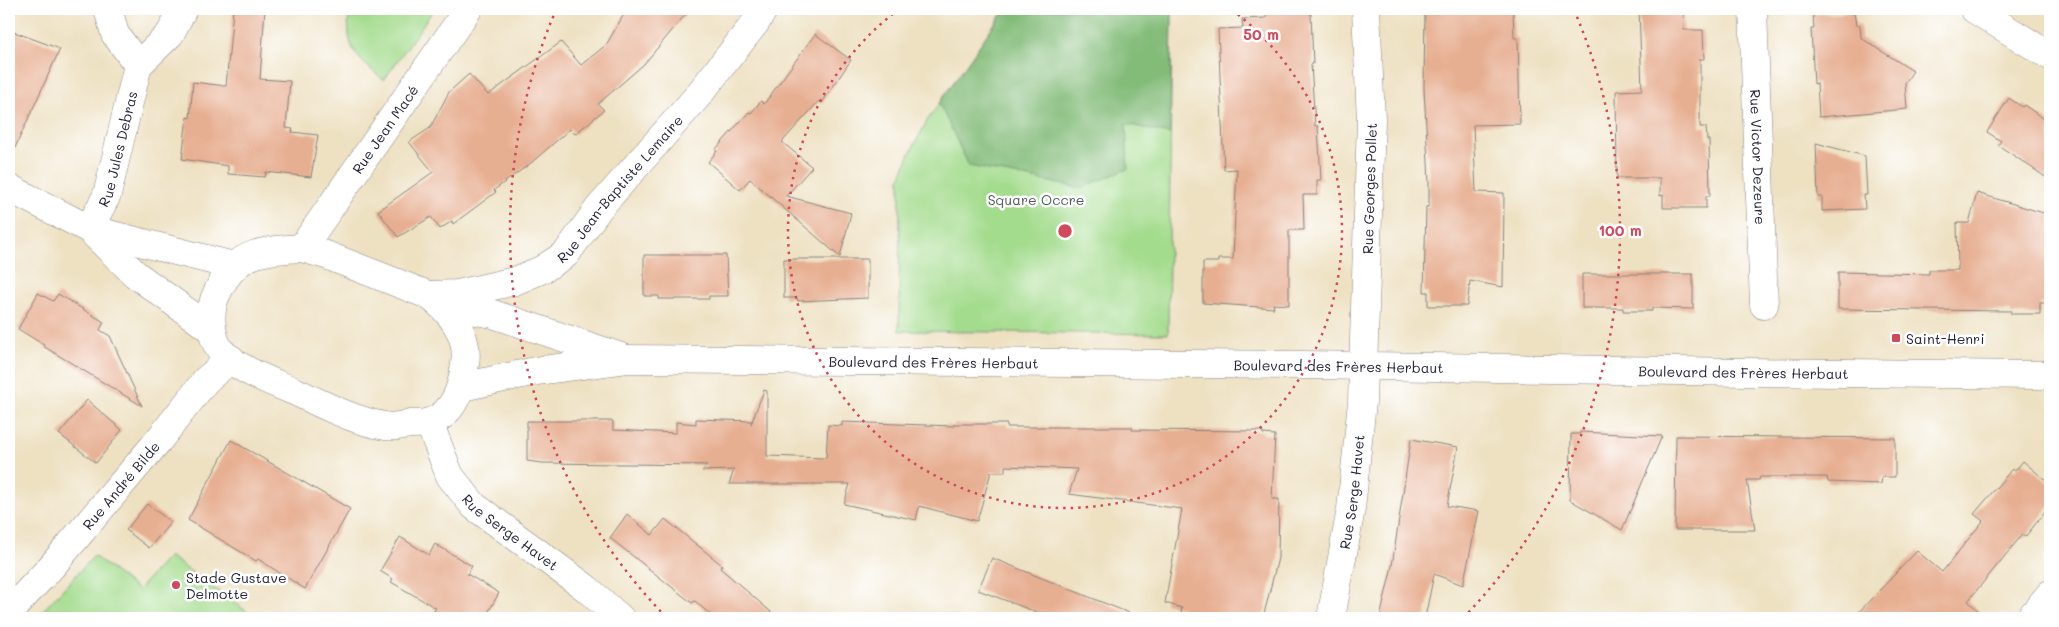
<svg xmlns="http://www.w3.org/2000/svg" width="2059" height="627" font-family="Mali,sans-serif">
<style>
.green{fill:#a4dc8e;stroke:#637f64}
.forest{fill:#83bc79;stroke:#526f5a}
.building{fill:#e7af92}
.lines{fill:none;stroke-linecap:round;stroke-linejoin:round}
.street-casing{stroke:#88827e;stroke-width:29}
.secondary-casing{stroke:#88827e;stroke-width:29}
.street{stroke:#fff;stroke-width:28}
.secondary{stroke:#fff;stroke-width:28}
.ring{fill:none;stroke:#d1495b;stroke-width:2.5;stroke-dasharray:2.5 5}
.poi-dot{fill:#d1495b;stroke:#fff;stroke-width:2}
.labels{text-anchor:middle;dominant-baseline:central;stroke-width:5;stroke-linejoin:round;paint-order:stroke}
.street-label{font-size:14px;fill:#22223b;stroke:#fff}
.park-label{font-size:14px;fill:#495a54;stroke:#fff}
.poi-label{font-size:14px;fill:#22223b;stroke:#fff;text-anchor:start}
.centre{fill:#d1495b;stroke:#fff;stroke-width:2.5}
.ring-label{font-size:15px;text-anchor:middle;font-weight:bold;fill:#d1495b;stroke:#fff;stroke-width:5;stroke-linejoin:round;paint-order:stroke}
</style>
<rect width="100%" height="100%" fill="#fff"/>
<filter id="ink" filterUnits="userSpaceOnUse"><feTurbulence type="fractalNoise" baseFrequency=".02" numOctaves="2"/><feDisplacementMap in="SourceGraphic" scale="10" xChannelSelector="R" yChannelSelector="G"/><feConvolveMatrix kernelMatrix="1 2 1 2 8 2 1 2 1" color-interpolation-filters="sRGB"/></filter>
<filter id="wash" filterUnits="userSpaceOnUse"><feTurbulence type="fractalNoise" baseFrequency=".0096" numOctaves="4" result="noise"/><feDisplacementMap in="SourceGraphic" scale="20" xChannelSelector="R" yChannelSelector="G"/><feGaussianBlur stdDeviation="1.12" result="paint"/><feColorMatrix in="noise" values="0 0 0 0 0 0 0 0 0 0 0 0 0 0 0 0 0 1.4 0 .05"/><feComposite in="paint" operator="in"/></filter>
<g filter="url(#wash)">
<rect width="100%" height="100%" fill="#eee1c2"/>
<path class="green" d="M349,9H434L384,80C353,55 346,50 349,9Z
M1005,9H1172L1168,334L899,331L900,179L910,153L927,121Z
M94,556L138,590L169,556L256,618H36Z"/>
<path class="forest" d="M1005,9H1172L1170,134L1126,124L1128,169L1080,188L969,166L939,103Z"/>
<g id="blocks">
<path class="building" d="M233,9H265L260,79L290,81L286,128L293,129L292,132L318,135L311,177L266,172L265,177L228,174V166L182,159L187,117L190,118L193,82L226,86Z
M627,9H690L644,64L598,104L604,110L575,134L570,129L531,163L494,190L496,192L453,224L452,221L440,229L431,217L398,237L378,211L433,172L409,142L430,128L449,92L469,74L488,95L561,42L581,65L606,45Z
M1266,9H1298L1311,14L1313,64H1311L1315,126H1318L1321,180H1317V195H1303L1304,230H1289V305L1273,304L1274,308L1203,303V262H1218V259H1233L1237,169L1224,170L1218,29L1243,28L1242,19L1266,18Z
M1425,9H1513L1514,38H1518L1520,124L1473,125L1476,192L1504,193L1503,287L1470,281L1467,306H1428V292H1424L1426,207L1429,206V182L1424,88Z
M1639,9H1683L1684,30H1703L1704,59H1700V127H1706L1707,140H1709L1710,196H1706V208H1663V195L1660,196V178H1617L1616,91L1642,90Z
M1854,13L1856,25H1860L1861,38L1913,71L1905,83L1907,109L1819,117L1817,83L1814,84L1811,29H1814L1813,14Z
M9,30L60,49L9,161Z
M815,34L851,60L822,103L819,101L782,142L812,167L786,196L851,213L840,257L750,179L740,190L708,162L717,151L715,150L749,112L751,113L761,101L764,104Z
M2009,98L2022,107L2024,105L2050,123V180L1998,145L2001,141L1987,132Z
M1816,143L1865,156L1867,195H1864L1865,209L1822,211V197H1818Z
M1977,193L2050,215V294H2046V303H2040V314H2011V311L1838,309V272L1929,274V270H1958L1957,223H1969Z
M644,255H726L728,296H709V299H659V296H644Z
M784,259H868V298L798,301L797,298H784Z
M1582,274H1693V309L1652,308V311H1623V308H1582Z
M38,293L53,301L58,294L104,322L100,330L110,336L142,406L43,346L44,345L18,329Z
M764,390L767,391V456L826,458L828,425L842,426V422L954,426V424H1007V427H1132V430L1262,431L1263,434L1275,435L1272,499H1279L1278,558L1263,618H1180L1182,608L1165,603L1182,509L1069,494L1077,469L1005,466V472H991L977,521L919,506L916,520L844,504L850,484H729L734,470L702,471L707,465L542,463L527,461V421H613V430L676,433V422L696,424V419L752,421L751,424Z
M87,400L122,430L96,463L59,434Z
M1580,432L1662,436L1622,530L1570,500L1571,434H1580Z
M1676,436L1895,438V477H1882L1881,484L1828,482L1827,477H1760L1759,480H1747L1755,530H1675Z
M1411,439L1458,447L1447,506L1479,511L1463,585L1434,574L1425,618H1380L1392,566Z
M231,440L350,509L305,589L258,559L256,561L188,520Z
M2023,461L2050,484V506L2025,537L2022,535L1968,601L1986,618H1853L1917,551L1942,572L1983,521L1974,514L2012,469L2015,471Z
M147,504L171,522L149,548L126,530Z
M627,514L652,535L665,519L722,565L720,568L778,618H714L695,601L692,603L610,538Z
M400,537L429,555L435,544L472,566L467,574L499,593L485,618H430L436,608L391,582L393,579L380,571Z
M992,558L1139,617V618H1052L978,590Z"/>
</g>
</g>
<g filter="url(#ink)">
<use href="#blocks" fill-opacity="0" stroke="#88827e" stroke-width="1"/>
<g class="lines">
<g class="street-casing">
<g id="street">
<path d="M108,9L115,34L138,65"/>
<path id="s1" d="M1753,9L1764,305"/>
<path d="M1974,9L2050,56"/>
<path d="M9,188L89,229L234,266"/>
<path id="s2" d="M89,229L107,195L138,65L170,34L183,9"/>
<path d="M90,230L135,274L212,330"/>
<path d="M302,248L326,255L428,295C450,310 470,336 465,364C462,387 455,413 430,422C424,424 417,424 411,424C403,425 393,428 385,426C354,421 324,405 296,392C273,382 237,370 220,350C210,336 209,310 216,295C236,251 259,251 302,248Z"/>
<path id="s3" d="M302,248L468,9"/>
<path id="s4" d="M428,295L458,294L515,281L543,269L566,254L599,208L696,98L756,22L764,9"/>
<path d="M442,305L493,314L621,357"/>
<path id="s5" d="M462,387L536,371L627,359L1304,365L1745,372L2050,375"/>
<path id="s6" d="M429,422L450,476L474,506L586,588L620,618"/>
<path id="s7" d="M9,612L52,566L158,441L206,380L231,359"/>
<path id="s8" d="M1331,618L1351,509L1362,402L1371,120L1366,9"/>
</g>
</g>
<g class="secondary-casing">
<path id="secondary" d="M2030,618L2050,594"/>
</g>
<use href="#street" class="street"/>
<use href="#secondary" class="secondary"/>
</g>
</g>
<g class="ring">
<path d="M1232 10A277 277 0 1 1 898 10"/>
<path d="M666 617A555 555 0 0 1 556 10M1574 10A555 555 0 0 1 1464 617"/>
</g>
<g class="poi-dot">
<rect x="1891" y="333" width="10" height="10" rx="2.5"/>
<circle cx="176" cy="585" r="5"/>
</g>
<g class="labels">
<g class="street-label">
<text stroke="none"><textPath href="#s3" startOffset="145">Rue Jean Macé</textPath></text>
<text stroke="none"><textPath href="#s2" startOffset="86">Rue Jules Debras</textPath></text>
<text stroke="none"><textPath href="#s1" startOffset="148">Rue Victor Dezeure</textPath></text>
<text stroke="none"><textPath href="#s4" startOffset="231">Rue Jean-Baptiste Lemaire</textPath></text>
<text stroke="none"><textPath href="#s8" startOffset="432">Rue Georges Pollet</textPath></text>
<text stroke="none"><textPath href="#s5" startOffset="474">Boulevard des Frères Herbaut</textPath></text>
<text stroke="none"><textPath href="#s5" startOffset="879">Boulevard des Frères Herbaut</textPath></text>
<text stroke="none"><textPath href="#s5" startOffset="1284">Boulevard des Frères Herbaut</textPath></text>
<text stroke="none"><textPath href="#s7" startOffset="169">Rue André Bilde</textPath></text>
<text stroke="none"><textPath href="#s8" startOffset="128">Rue Serge Havet</textPath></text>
<text stroke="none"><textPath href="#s6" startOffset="141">Rue Serge Havet</textPath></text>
</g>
<g class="park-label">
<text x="1036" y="199">Square Occre</text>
</g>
<g class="poi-label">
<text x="1906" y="338">Saint-Henri</text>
<text x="186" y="577">Stade Gustave<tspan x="186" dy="16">Delmotte</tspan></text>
</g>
</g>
<circle cx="1065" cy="231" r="8" class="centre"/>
<g class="ring-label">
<text x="1261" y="40">50 m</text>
<text x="1620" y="236">100 m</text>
</g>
<rect width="2059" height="627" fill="none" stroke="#fff" stroke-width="30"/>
</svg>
